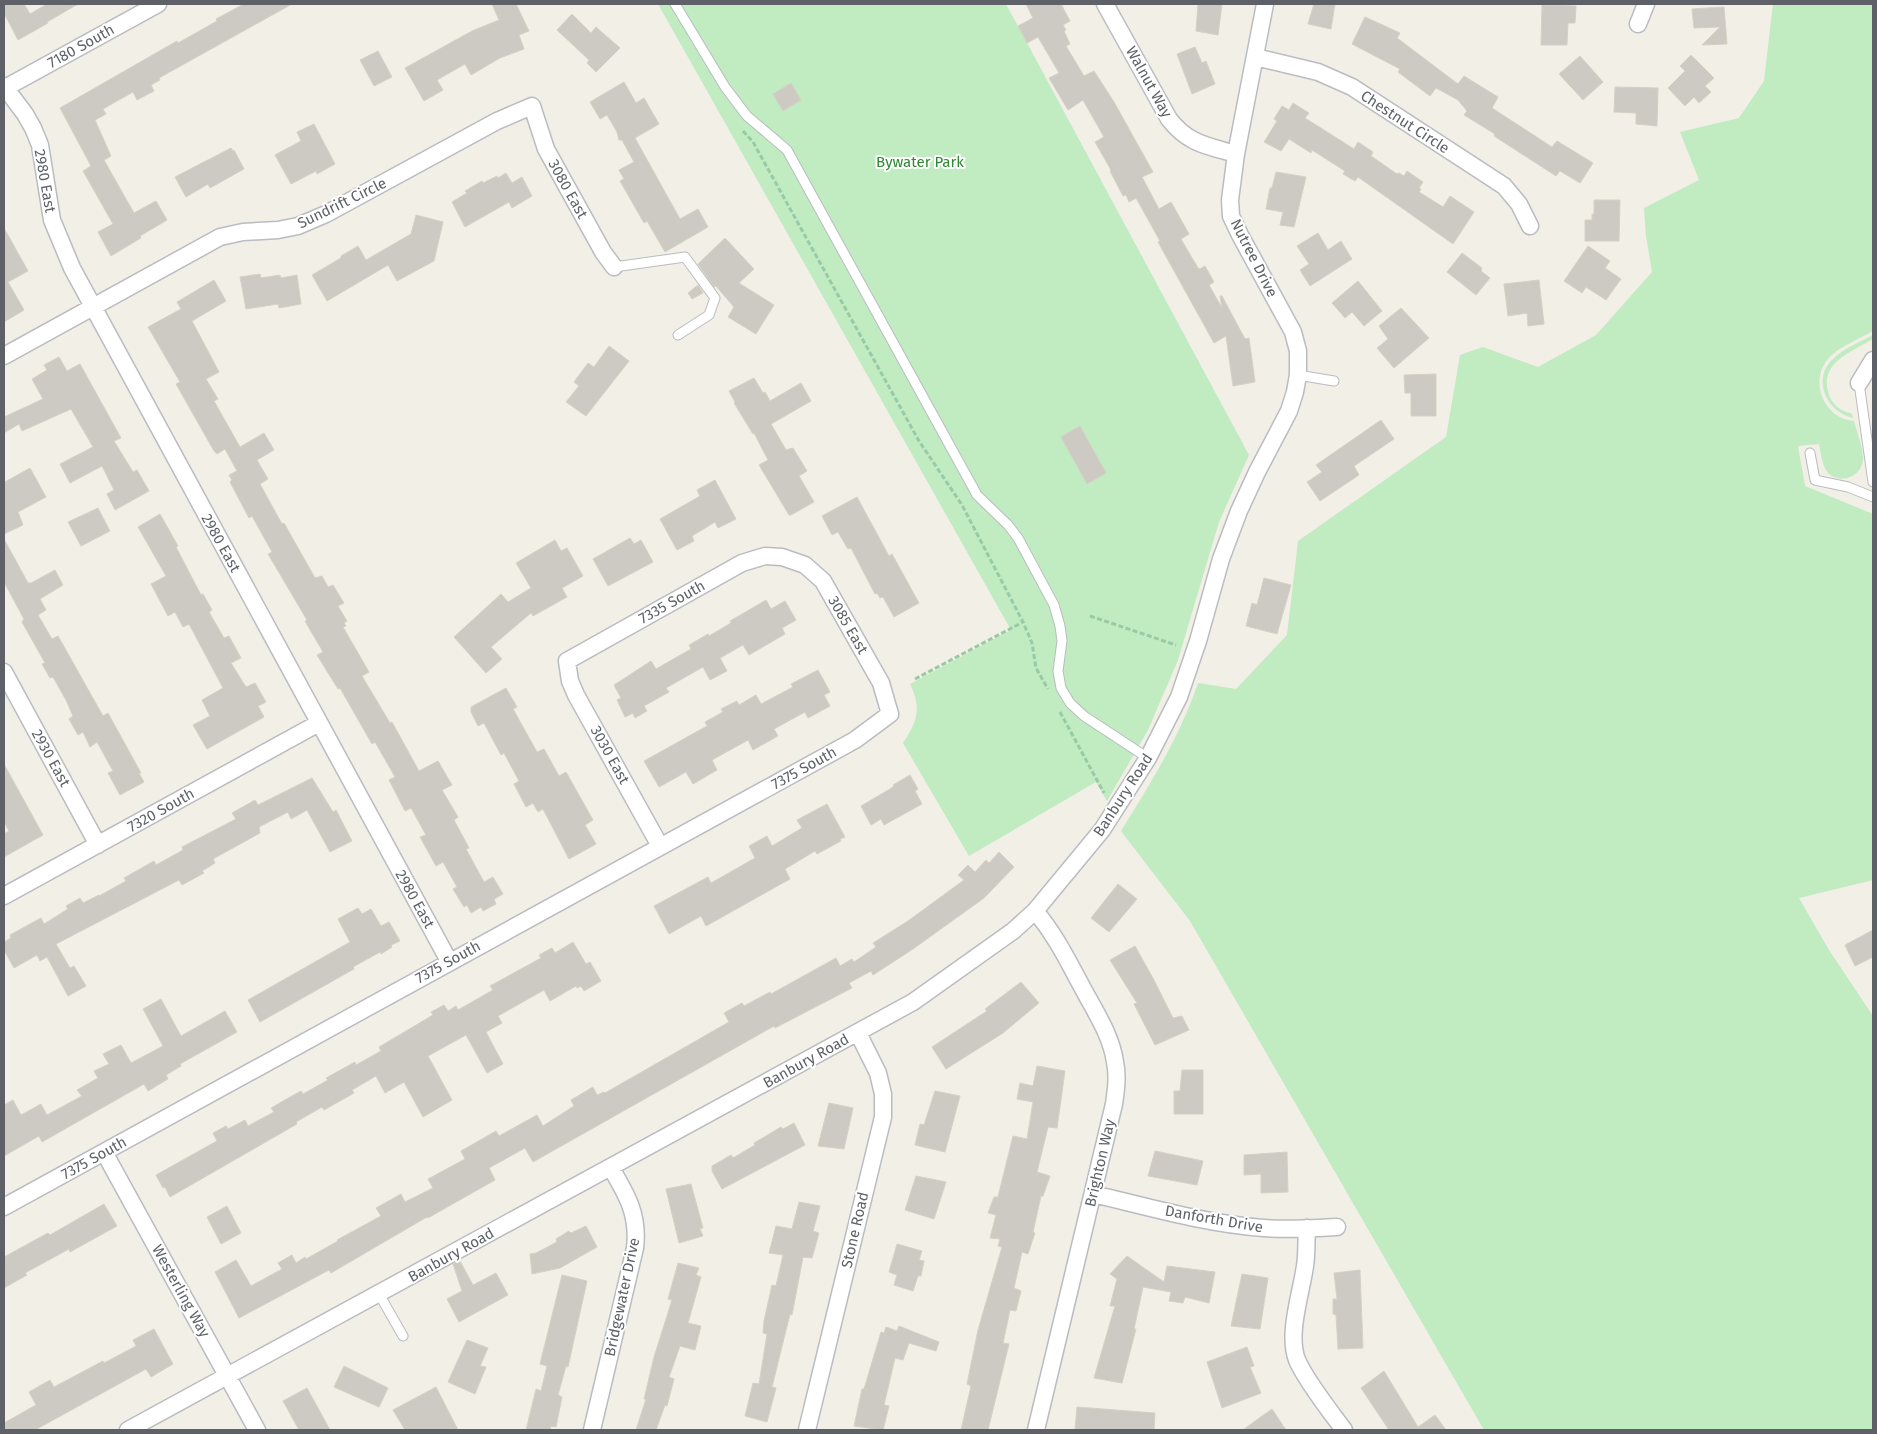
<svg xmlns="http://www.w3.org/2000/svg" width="1877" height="1434" font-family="'Fira Sans',sans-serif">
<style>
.green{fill:#c1ebc1}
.building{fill:#cdcac3;stroke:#d7d1c4}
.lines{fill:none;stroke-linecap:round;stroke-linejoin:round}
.lane-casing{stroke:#b9bcc1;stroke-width:11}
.street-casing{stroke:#b9bcc1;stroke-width:19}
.path{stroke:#98caa6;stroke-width:3;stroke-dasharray:5 2.5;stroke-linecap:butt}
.lane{stroke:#fff;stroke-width:9}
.street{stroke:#fff;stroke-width:16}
.labels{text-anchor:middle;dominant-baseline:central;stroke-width:4;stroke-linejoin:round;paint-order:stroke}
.street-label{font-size:15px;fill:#5e6268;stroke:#fff}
.park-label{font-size:15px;fill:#2e8731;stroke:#fff}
</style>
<rect width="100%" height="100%" fill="#f1efe6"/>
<path class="green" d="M658,4H1006L1249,455L1219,522L1178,660L1148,730L1107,801L1096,782L969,856L903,743C917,722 922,708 910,684L1011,630Z
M1773,4H1873V331C1859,339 1838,347 1827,360C1809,383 1825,419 1854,421C1857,433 1863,447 1863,459C1862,477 1840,485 1828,473C1822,466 1821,453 1819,444L1798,446L1805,486L1873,514V880L1799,898L1829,950L1873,1016V1430H1484L1190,921L1121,831C1151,783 1180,736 1198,683L1236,689L1287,635L1298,541L1446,437L1460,355L1483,347L1538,367L1596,335L1652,272L1646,236L1644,208L1699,180L1680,132L1739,118L1764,81Z
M1873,335V339C1851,352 1816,364 1830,397C1834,406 1842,412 1851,413L1854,418C1827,413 1811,379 1833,359C1844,348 1860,342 1873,335Z"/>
<path class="building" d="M4,4H24L30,14L47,4H78L47,22L48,23L18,40L4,13Z
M244,4H292L159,78L160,80L151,85L154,91L137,100L133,92L103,109L106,114L95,120L111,156L104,160L134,213L156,201L167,220L140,236L141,238L111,256L98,232L113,224L83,171L91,166L60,108L177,41L178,43L217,21L216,19Z
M492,4H516L529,31L519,35L524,49L500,58L471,75L465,64L437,80L443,90L424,101L405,68L472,31L499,20Z
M1026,4H1061L1070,21L1063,25L1066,30L1064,31L1070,44L1066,46L1084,76L1094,71L1114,102L1153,172L1142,177L1159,209L1171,202L1189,234L1181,239L1198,268L1200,269L1205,266L1214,282L1209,285L1222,308L1220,296H1222L1245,339L1249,338L1255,382L1233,386L1226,336L1214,343L1158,242L1160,241L1136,198L1129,202L1126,195L1123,196L1110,171L1111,170L1095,142L1104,137L1083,100L1068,110L1049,78L1059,73L1038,37L1027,43L1018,26L1033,18Z
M1198,4H1222L1218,35L1196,31Z
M1314,4H1335L1331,29L1308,24Z
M1542,5L1576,6L1575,23H1568L1567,45H1541Z
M1724,7L1727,44L1702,45L1720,27L1694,28L1692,9Z
M572,14L591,33L596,27L620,48L596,72L587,63L589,60L557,30Z
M1365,17L1400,33L1397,38L1458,84L1464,76L1498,97L1492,108L1552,147L1557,141L1593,163L1580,183L1560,171L1556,176L1494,136L1495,134L1464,115L1467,111L1458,100L1436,88L1430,96L1398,72L1400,69L1352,44Z
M1195,47L1202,63L1206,61L1215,84L1192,94L1177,54Z
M378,51L392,77L374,86L360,60Z
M1691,55L1714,78L1705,86L1711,92L1699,103L1694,97L1685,106L1668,88L1685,71L1680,66Z
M1580,56L1603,82L1583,100L1559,74Z
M624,82L636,103L644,98L659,124L635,138L680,219L698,209L708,227L665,252L647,221L644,223L620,181L624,179L619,170L634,162L622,140H619L617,132L607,115L600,119L590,102Z
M791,83L801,100L783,111L773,94Z
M1615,87L1658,88L1657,126L1636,124V113L1614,112Z
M1293,103L1309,113L1305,118L1354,149L1358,142L1373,152L1371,156L1397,174L1399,173L1404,176L1407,171L1423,182L1419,188L1421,189L1419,192L1443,207L1450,196L1474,212L1453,244L1358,177L1355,181L1343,174L1345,171L1312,150L1311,153L1289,139L1281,151L1264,142L1277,121L1274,119L1282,106L1289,110Z
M314,124L335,164L317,174L316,171L291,184L275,155L301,141L297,132Z
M231,148L233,151L234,150L244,169L210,188L208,184L186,197L175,177Z
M1276,172L1306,177L1294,227L1280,225L1283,212L1266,209L1270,188H1272Z
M506,173L512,183L522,177L532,196L512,208L509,202L465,227L452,202L467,193L465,191L482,181L483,183L497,176L498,178Z
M1594,200H1620L1619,241H1585V220H1592V214H1594Z
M416,215L443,222L434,261L397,281L388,265L327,301L312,275L341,258V256L358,246L366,260L411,234Z
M4,228L28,271L8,282L24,310L4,322Z
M1318,233L1328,250L1341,241L1352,259L1310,286L1300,270L1309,264L1297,246Z
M725,238L754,269L739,283L774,305L756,334L728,317L734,307L716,286L714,287L698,264Z
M1588,246L1610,261L1605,268L1621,279L1606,300L1586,287L1582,293L1564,281Z
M1462,253L1482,268L1481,271L1490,278L1476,295L1447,272Z
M260,274L261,278L280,275L281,278L297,275L301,304L279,308L278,304L246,309L240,277Z
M214,280L226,301L192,321L219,372L206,379L218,399L214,401L240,447L264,433L274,450L257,460L268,479L260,484L282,524L284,523L315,578L322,576L328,587L333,585L344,603L338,606L347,621L344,623L346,626L343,627L369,672L362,676L390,723L392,722L419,771L438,761L452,785L442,790L458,817L454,820L469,848L466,849L484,882L493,877L503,894L494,899L496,904L483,911L481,907L471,913L467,905L464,907L453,889L457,887L443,862L436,866L420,837L426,835L411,808L405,811L389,780L395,777L375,742L372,744L340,688L338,689L317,655L323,652L305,621L307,620L268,554L272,552L252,516L249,518L230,482L232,480L229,475L237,471L225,449L217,454L214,451L176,384L180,382L148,327L181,309L177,302Z
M1539,280L1544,324L1528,326L1527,313L1508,316L1504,284Z
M1358,281L1382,311L1364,326L1352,312L1345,318L1332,303Z
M698,285L703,293L692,299L688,293Z
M1401,308L1429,338L1394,368L1377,348L1388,339L1379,326Z
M609,346L629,361L586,416L566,402L579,386L574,382L588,363L594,367Z
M59,357L67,371L80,364L121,438L114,441L133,472L137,470L149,491L115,510L107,494L114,490L102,466L70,483L60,464L93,447L71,409L22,431L19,424L4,433V417L43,399L32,379L47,370L44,365Z
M1436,374V416H1411V393H1405L1404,375Z
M754,378L763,393L765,392L770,401L801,383L811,401L771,424L786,450L793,448L807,471L799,476L814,502L791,515H789L759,465L768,460L754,433L753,434L734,403L735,402L729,391Z
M1381,420L1394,439L1354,466L1359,475L1320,501L1307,482L1322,472L1316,465Z
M1080,426L1106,473L1087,484L1061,437Z
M30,468L46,497L18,512L23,525L4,534V480L5,482Z
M715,480L736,519L718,528L715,522L692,536L694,541L677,550L660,519L700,496L697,490Z
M857,497L889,556L892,554L919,603L894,617L883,597L880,598L877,593L875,594L851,548L848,549L838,532L832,535L822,516Z
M98,508L110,531L81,546L68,522Z
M160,514L178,546L176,547L201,595L203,594L212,610L209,612L224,638L229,636L241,658L231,663L246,687L255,683L266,702L258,706L264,717L207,749L193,725L210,716L202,700L223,688L189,624L183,627L175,612L168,616L151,584L166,576L138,527Z
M630,538L634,544L641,540L653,562L608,586L593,559Z
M4,539L28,583H31L55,570L63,585L40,599L46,610L38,615L52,639L58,636L103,716L108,713L141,773H139L144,782L120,795L108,773L113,771L97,742L90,747L83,732L78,735L69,719L73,716L66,700L53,677L50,678L42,664L45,663L22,622L24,619L4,582Z
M555,540L561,551L567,548L583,576L562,588L567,597L533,616L531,613L491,647L502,659L486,673L454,637L501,594L508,602L531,588L516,563Z
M1264,578L1291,585L1277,634L1246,626L1252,603L1257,605Z
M766,600L771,609L785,601L796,620L782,628L785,634L749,655L743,645L720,658L727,671L710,680L703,667L666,688L669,692L644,706L647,711L635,718L633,713L625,717L617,700L621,698L614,685L651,661L656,669L691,649L689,645L708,634L709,636L731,623L730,621Z
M818,670L830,692L824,695L830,706L808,718L805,712L774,729L778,736L753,750L748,740L712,760L717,770L693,784L686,772L659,787L644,761L707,726L705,722L723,712L721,709L737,701L739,705L756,695L761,704L793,687L791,684Z
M506,688L517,707L513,709L537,752L544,749L559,776L566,772L593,820L585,825L596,844L569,859L543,809L538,812L533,803L526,807L514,784L519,781L504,753L501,755L484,723L478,726L471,712V707Z
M4,764L43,835L4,857V834L9,831L4,822Z
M910,775L918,789L915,791L922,804L884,825L881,819L871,825L861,806L890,789L894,786L893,785Z
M312,778L333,812L336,810L352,841L330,852L307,810L291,819L288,812L259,827L260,833L213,859L215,863L202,871L204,873L182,885L179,880L56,944L70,968L74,966L86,986L68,996L47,957L40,961L37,955L14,968L4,950V942L11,938L10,935L41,918L44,924L68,909L66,906L80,898L83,903L99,895V896L126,881L124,878L154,861L156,865L183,850L182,847L236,819L232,813L255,800L258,805Z
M827,804L845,837L840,839L841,841L817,854L815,851L785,869L790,879L706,926L701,916L669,934L654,906L708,877L711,883L755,858L749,846L767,836L772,846L802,828L797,820Z
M999,852L1014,867L984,898L913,949L873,975L871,971L849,983L852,988L775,1028L774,1026L533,1162L525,1148L489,1168L495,1180L428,1218L427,1217L331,1273L329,1270L239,1318L215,1272L236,1260L251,1286L282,1269L278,1263L292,1255L296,1263L305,1257L306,1259L338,1241L337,1240L381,1216L376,1208L401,1194L405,1202L433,1188L428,1179L465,1159L461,1151L496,1131L499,1136L537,1115L543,1126L574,1106L571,1100L593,1087L597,1095L604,1092L605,1093L729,1022L724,1013L742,1003L744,1006L770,992L771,994L836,958L840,966L852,959L854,962L876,947L873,943L908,921L964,880L958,875L968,865L975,872L986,860L989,863Z
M1118,884L1137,899L1109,932L1091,918Z
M358,908L362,914L371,909L381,926L389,922L400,941L391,945L392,947L381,954L380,952L353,967L354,969L260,1022L248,1000L350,942L338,919Z
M1873,930V957L1855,966L1845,945Z
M573,942L586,964L590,962L601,981L584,991L581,986L577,988L576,986L550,1001L544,990L498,1016L502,1023L486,1032L503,1064L487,1073L466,1035L428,1056L452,1100L423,1117L404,1082L385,1093L376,1076L352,1090L354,1093L324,1110L322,1107L296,1122L297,1124L170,1197L165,1187L163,1188L156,1175L217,1141L213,1133L226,1126L228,1129L245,1120L248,1126L274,1112L271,1108L283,1101L301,1091L303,1094L328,1080L326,1078L355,1062L356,1065L381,1051L379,1047L433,1015L431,1012L444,1005L448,1011L456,1006L458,1010L493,990L490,986L541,958L539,955L552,948L555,953Z
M1135,946L1154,980L1173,1018L1182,1016L1189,1030L1155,1045L1134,1004L1137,1003L1110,960Z
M1021,982L1039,1003L1003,1033L946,1069L932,1047L987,1011L985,1009Z
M161,999L181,1036L225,1011L237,1032L180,1064L181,1066L166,1075L168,1079L148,1091L144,1084L42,1142L39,1136L4,1156V1105L13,1100L21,1115L41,1104L47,1115L82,1096L77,1090L98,1078L94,1071L109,1064L103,1054L121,1045L131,1063L163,1046L143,1009Z
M1037,1066L1065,1071L1057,1128L1048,1127L1037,1172L1050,1176L1043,1196H1041L1033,1232L1035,1233L1028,1254L1022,1252L1014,1288L1021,1291L1016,1311L1010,1310L1003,1343L1009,1344L988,1430H961L971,1386L967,1384L978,1330L1002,1247L998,1246L1000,1239L990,1238L996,1215L988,1213L994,1197H998L1013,1136L1027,1139L1033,1102L1017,1099L1020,1083L1033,1086Z
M1182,1070H1203V1114H1174V1091H1180Z
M935,1091L960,1096L945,1152L915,1145L920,1124L924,1125Z
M829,1103L853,1108L844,1149L818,1146Z
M794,1123L805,1145L722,1189L712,1171V1166L731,1155L733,1158L755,1145L754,1143L781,1127L783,1129Z
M1155,1151L1203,1161L1197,1185L1148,1176Z
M1287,1152L1288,1192L1261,1193V1174L1244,1175V1155Z
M916,1176L946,1182L934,1219L905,1210Z
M691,1184L703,1228L700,1229L703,1236L679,1243L666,1189Z
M799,1202L820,1206L813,1231L819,1233L812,1258L803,1257L792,1315L790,1314L772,1387L776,1388L767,1422L745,1416L753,1383L759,1384L767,1334L763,1333L764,1321L772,1285L776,1286L783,1255L769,1253L776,1226L792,1229Z
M104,1204L117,1226L70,1252L69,1249L25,1273L27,1275L4,1288V1257L48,1233L50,1235Z
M227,1206L241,1233L221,1244L207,1217Z
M586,1226L597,1247L560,1268L532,1274L530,1254L536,1253L557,1242L556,1239L569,1231L571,1233Z
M897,1244L922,1251L919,1260L924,1261L921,1276H918L913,1291L894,1285L897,1275L889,1272Z
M1127,1256L1164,1282L1167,1266L1215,1272L1209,1303L1185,1297L1183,1303L1169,1301L1171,1292L1143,1287L1134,1329H1136L1122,1383L1094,1378L1115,1306H1110L1117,1279L1110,1274Z
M460,1261L473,1285L496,1273L508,1295L459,1322L447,1299L462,1291L453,1264Z
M678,1263L699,1268L696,1275L701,1277L688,1323L701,1326L695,1350L680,1346L669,1377L674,1379L667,1406L665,1405L656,1430H636L646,1399H644L654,1357L672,1300L668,1299Z
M1360,1270L1363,1348L1338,1349L1336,1315L1333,1314V1299H1337L1334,1273Z
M1242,1274L1268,1278L1260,1329L1231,1326Z
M562,1275L587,1281L568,1367L566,1366L558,1395L562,1397L556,1427L551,1426L550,1430H526L536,1389L541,1391L547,1366L540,1364Z
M899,1326L939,1342L936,1351L909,1343L903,1360L895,1358L884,1405L889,1406L883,1430L854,1426L862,1389H864L881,1332L884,1333L886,1327L897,1331Z
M154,1329L173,1364L151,1377L146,1369L35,1430H4V1423L36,1405L29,1392L50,1380L54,1387L103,1361L104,1363L136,1346L133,1340Z
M467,1340L488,1348L480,1366L486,1367L475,1394L448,1382Z
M1247,1347L1254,1366L1250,1367L1261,1393L1222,1408L1207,1362Z
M344,1366L388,1388L379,1407L334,1387Z
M1384,1371L1418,1427L1435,1415L1446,1430H1389L1361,1388Z
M436,1387L458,1430H405L393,1410Z
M307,1388L330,1430H299L283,1401Z
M1077,1407L1155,1413L1154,1430H1075Z
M1272,1409L1286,1430H1243L1262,1416Z"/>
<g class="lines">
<g class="lane-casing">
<path id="lane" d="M675,4L725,87L747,116L787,150L971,484L977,495L1008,525L1018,538L1054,605L1060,626L1062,641L1058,671L1061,688L1070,703L1084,716L1148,758
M614,267L685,257L715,298L709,315L678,335
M1298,375L1334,381
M1859,383L1873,482
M1810,453L1815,480L1848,487L1873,497
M379,1294L403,1336"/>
</g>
<g class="street-casing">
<path id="street" d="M1105,4L1169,119C1188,144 1208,146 1236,154
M1638,24L1646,4
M1255,57L1318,72L1352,87L1504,186L1519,204L1530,226
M4,86L25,114L33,128L40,145L52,220L72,268L449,961
M5,88L158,4
M4,356L220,237L243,232L278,230L298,226L326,214L497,121L532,106L546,149L603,252L614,267
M1859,383L1873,360
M4,672L98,845
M4,896L319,723
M1035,911C1054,933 1067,959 1081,985C1094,1010 1111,1034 1115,1062C1118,1076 1116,1090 1114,1104L1036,1430
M104,1152L257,1430
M1093,1194C1149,1207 1206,1224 1264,1228C1288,1230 1313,1228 1337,1227
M4,1207L855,740L890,714L881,683L823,581L805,565L782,557L765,556L742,563L567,661L570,681L576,695L660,846
M1307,1228C1306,1241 1307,1254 1305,1266C1301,1294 1287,1334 1297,1360C1306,1381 1330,1411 1344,1430
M128,1430L913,1002L1013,931L1035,911L1102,830L1148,758L1179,697L1198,641L1221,559L1239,511L1257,472L1289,411L1295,392L1298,375V351L1293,332L1240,235L1231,216L1230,200L1236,154L1265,4
M592,1430L635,1248C639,1215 627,1195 611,1168
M807,1430L883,1117V1094L878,1073L858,1033"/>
</g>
<path class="path" d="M743,131L753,142L919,441L962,505L1023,622L1032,643L1036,668L1048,689
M1090,616L1176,645
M915,679L1023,622
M1060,712L1104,793"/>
<use href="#lane" class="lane"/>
<use href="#street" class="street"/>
</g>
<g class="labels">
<g class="street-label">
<text transform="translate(81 46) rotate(-29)">7180 South</text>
<text transform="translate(1149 82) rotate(61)">Walnut Way</text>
<text transform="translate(1405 122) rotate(33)">Chestnut Circle</text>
<text transform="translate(45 181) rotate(80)">2980 East</text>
<text transform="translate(568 189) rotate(61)">3080 East</text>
<text transform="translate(342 203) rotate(-26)">Sundrift Circle</text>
<text transform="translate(1254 258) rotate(63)">Nutree Drive</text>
<text transform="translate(221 543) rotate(61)">2980 East</text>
<text transform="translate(672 602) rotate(-29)">7335 South</text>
<text transform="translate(848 625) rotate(60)">3085 East</text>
<text transform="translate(610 755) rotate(61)">3030 East</text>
<text transform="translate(51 758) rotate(61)">2930 East</text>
<text transform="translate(804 768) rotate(-29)">7375 South</text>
<text transform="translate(1123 795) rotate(-57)">Banbury Road</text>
<text transform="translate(161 810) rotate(-29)">7320 South</text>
<text transform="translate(415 899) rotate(61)">2980 East</text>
<text transform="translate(448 962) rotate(-29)">7375 South</text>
<text transform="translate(806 1061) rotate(-29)">Banbury Road</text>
<text transform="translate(94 1158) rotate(-29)">7375 South</text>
<text transform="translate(1100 1163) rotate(-77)">Brighton Way</text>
<text transform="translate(1214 1219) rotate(10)">Danforth Drive</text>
<text transform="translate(855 1230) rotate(-77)">Stone Road</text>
<text transform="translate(451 1255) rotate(-29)">Banbury Road</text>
<text transform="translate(181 1291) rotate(61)">Westerling Way</text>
<text transform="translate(622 1297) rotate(-78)">Bridgewater Drive</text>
</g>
<g class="park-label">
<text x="920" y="162">Bywater Park</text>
</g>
</g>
<rect width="1877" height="1434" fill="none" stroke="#5e6268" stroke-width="10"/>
</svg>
